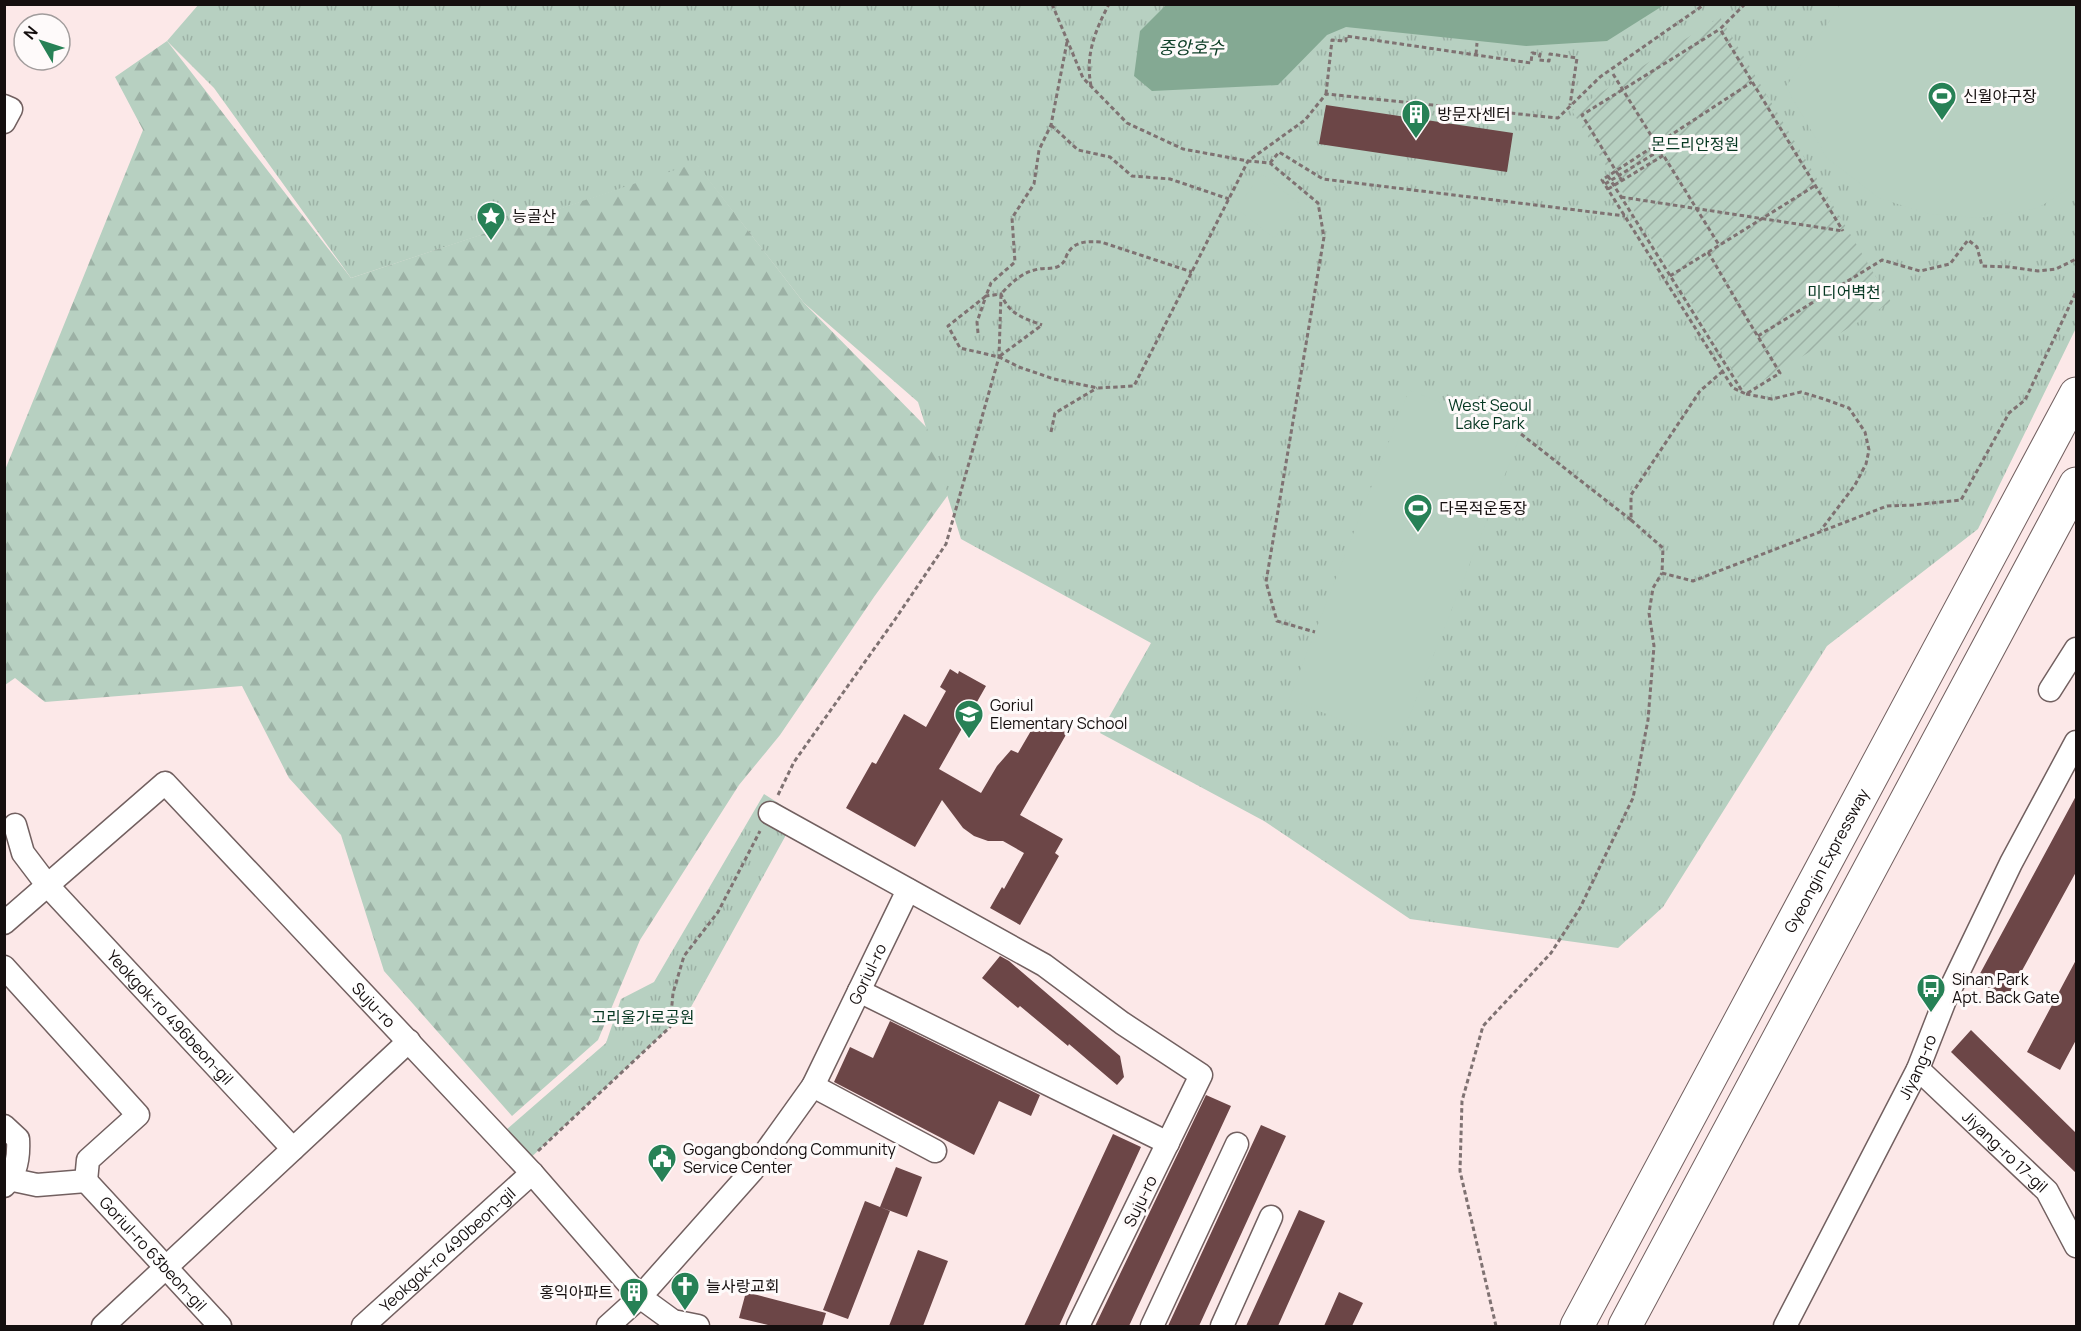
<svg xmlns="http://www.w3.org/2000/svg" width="2081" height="1331" font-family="Manrope,'Noto Sans KR',sans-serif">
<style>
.grass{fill:url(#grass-tufts)}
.forest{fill:url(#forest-firs)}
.garden{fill:url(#garden-furrows)}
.pitch{fill:#b7d0c1}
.water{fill:#84a993}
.building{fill:#6c4647}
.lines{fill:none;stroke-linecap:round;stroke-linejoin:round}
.minor-casing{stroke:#726060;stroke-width:25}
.highway-casing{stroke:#726060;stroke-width:35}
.path{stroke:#7f7272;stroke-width:3;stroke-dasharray:4.5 3;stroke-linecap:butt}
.minor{stroke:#fff;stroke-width:22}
.highway{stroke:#fff;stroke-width:33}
.path-bridge{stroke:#7f7272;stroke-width:3;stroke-dasharray:4.5 3;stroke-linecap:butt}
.labels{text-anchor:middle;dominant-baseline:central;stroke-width:6;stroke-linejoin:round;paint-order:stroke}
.poi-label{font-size:16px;fill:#150f0f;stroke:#fefafa;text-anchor:start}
.park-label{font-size:16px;fill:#053721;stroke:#fefafa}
.street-label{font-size:16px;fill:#150f0f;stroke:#fefafa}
.water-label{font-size:18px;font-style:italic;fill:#104029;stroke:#fefafa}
</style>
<defs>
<pattern id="grass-tufts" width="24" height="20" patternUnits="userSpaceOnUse" patternTransform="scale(1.5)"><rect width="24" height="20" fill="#b7d0c1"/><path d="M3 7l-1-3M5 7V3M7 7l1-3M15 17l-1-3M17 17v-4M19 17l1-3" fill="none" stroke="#9cb1a5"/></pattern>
<pattern id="forest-firs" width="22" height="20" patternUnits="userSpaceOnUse" patternTransform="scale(1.5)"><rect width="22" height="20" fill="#b7d0c1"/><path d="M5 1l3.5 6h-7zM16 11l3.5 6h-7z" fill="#9cb1a5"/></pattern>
<pattern id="garden-furrows" width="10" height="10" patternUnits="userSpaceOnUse" patternTransform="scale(1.5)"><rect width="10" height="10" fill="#b7d0c1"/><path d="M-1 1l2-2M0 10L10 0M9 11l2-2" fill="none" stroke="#9cb1a5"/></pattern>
</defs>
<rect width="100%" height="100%" fill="#fce8e8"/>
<path class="grass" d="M199,4L2076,5V328L1978,529L1827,646L1663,907L1618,948L1410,919L1264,821L1100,733L1151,643L961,539L918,402L804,303L696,164L351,278L214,88L167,41Z
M764,794L797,815L691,1007L524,1164L498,1137L606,1043L621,999L654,982Z"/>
<path class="forest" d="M167,41L351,278L696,163L804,303L927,428L948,495L874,597L780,735L739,785L640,940L598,1040L512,1116L384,971L341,835L289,778L242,686L45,702L15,678L5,685V470L143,130L115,77Z"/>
<path class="garden" d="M1720,17L1891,302L1746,391L1572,111Z"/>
<path class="pitch" d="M1840,5H2076V184L2038,208L1980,218L1929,214L1879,198L1827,158L1786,87Z
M1262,174L1301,205L1274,238L1236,208Z
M1409,390L1521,434L1399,743L1289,699Z"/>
<path class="water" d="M1166,5V4L1664,5L1607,41L1526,46L1346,27L1327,35L1278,85L1152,91L1134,76L1140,31Z"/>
<path class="building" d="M1326,105L1513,133L1507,172L1319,144Z
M950,669L958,674L959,671L986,686L939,769L981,793L997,766L1011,750L1018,753L1039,717L1067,733L1020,815L1063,839L1055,853L1059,856L1020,925L990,908L1002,887L1004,889L1024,853L1003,841H988L974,836L963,828L942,800L915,847L846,808L872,762L876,764L904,714L926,727L946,691L940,687Z
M2076,796V872L2007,998L1976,981Z
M1000,956L1009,961L1120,1056L1124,1077L1117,1085L1069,1044L1068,1046L1020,1006L1018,1008L982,978Z
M2076,960V1040L2060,1070L2027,1052Z
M890,1021L1040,1095L1031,1116L999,1101L974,1155L834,1082L850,1047L873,1058Z
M1971,1030L2076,1133V1173L1951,1052Z
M1206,1095L1231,1106L1129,1326H1095Z
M1261,1125L1286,1136L1199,1326H1168Z
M1113,1134L1141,1147L1059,1326H1024Z
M896,1167L922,1177L907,1217L880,1207Z
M865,1201L890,1211L848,1319L823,1310Z
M1299,1210L1325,1221L1278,1326H1246Z
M918,1250L948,1261L923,1326H889Z
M746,1292L826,1313L822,1326H772L739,1318Z
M1339,1292L1363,1303L1352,1326H1324Z"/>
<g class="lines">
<g class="minor-casing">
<g id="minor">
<path d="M4,106L11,109L4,122"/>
<path d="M2050,690L2076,649"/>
<path d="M770,813L1044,965L1122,1023L1201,1075L1078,1326"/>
<path id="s1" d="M15,825L23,853L48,886L293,1149"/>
<path id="s2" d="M4,923L165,783L532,1173L640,1297L673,1321L698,1326"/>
<path d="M4,967L138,1115L88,1160L86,1181"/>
<path d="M859,991L1168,1143"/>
<path id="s3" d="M1918,1069L2047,1191L2076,1246"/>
<path d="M813,1086L935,1151"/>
<path d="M4,1126L18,1139C19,1156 17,1174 4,1186"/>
<path d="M4,1178L37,1185L86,1181"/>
<path id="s4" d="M86,1181L220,1326"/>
<path d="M103,1326L409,1041"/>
<path id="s5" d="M363,1326L532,1173"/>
<path id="s6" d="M608,1326L640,1297L752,1171L813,1086L908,890"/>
<path d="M1152,1326L1237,1144"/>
<path d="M1222,1326L1271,1217"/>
<path id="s7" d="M1785,1326L1918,1069L1945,1000L2011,863L2076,742"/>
</g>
</g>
<g class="highway-casing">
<g id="highway">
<path id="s8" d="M1577,1326L2076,394"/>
<path d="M1625,1326L2076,484"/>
</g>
</g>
<path class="path" d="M1052,4L1083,78L1127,123L1183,149L1248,161L1270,163L1318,203L1324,237L1266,582L1277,621L1315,632
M1745,4L1720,29L1843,231
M1067,42L1051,125L1039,150L1034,184L1012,218L1015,262L991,283L986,296L948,326L960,348L999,357L1019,367L1054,379L1098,388L1134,386L1248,161L1305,120L1326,94L1558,118L1600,77L1705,4
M1476,54L1477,43
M1613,74L1719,245
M1091,86C1085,55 1095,31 1109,4
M1326,94L1332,40L1346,41V36L1531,63L1532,53L1540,54L1539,60L1549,61L1550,54L1577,58L1570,105
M1051,125L1078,150L1110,157L1132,176L1170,179L1229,199
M1270,163L1279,152L1323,179L1625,216
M1608,176L1742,391
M1605,184L1657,152
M1608,189L1664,155
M1670,276L1816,185
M1743,312L1780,373L1746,394L1733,388L1602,180L1752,82
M978,333L977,322L986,296L1001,294C1009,314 1023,318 1042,325
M1758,336L1882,260L1920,271L1950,264L1968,240L1977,247L1982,266L2009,267L2038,271L2056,269L2076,259
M1000,356L1042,325
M1746,394L1772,399L1801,392L1824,399L1849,408L1865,432L1869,450L1866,464L1855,485L1821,530
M1051,432L1055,413L1097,388
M1521,434L1631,520V495L1700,391L1723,371
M1631,520L1663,548L1662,573L1693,581L1887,506L1913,505L1961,500L2009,413L2025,400L2076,292
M778,795L794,762L896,618L946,544L999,357L1001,294C1012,282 1022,272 1039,269C1045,268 1052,269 1057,267C1063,264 1064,262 1066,257C1072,241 1087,241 1101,242L1192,272
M538,1151L670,1027L673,993L684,956L718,912L760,831
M1496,1326L1460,1171L1462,1101L1483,1026L1551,953L1580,908L1633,798L1648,720L1654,646L1649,613L1653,588L1662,573"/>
<use href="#minor" class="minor"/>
<use href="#highway" class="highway"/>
<path class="path-bridge" d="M1622,181L1582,115L1720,29
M1621,197L1843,231
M1708,252L1743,312"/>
</g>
<defs>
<g id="stadium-pin" transform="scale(1.5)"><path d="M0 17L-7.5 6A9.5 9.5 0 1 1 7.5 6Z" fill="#278156" stroke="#fefafa"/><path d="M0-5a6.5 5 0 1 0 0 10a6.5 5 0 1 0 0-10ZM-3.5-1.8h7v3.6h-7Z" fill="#fff"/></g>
<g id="building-pin" transform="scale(1.5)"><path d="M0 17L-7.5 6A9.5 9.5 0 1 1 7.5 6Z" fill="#278156" stroke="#fefafa"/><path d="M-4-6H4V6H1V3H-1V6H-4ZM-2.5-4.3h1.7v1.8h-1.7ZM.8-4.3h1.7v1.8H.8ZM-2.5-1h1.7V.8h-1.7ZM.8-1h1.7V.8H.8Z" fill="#fff"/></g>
<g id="sight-pin" transform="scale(1.5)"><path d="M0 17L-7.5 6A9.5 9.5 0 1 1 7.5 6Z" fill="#278156" stroke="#fefafa"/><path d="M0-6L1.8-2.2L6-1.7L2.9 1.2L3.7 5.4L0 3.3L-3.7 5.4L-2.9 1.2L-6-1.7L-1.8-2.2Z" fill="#fff"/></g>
<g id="school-pin" transform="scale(1.5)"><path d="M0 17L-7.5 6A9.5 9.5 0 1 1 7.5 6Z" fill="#278156" stroke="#fefafa"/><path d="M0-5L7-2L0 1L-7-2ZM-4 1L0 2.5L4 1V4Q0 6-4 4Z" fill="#fff"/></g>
<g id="bus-pin" transform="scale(1.5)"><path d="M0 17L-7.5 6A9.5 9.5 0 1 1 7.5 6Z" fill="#278156" stroke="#fefafa"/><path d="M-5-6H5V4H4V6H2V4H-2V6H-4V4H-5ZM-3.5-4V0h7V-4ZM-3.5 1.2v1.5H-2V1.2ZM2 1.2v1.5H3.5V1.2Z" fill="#fff"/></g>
<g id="civic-pin" transform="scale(1.5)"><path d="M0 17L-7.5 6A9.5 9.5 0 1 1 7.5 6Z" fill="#278156" stroke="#fefafa"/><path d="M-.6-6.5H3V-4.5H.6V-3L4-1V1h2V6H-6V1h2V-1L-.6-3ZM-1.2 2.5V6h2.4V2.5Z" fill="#fff"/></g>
<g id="church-pin" transform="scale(1.5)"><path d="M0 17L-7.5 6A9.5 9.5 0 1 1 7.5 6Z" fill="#278156" stroke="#fefafa"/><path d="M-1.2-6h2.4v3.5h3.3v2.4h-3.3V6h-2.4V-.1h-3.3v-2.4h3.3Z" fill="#fff"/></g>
</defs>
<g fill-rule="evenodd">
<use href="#stadium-pin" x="1942" y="96"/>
<use href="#building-pin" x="1416" y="114"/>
<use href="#sight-pin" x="491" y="216"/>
<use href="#stadium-pin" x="1418" y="508"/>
<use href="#school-pin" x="969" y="714"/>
<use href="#bus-pin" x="1931" y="988"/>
<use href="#civic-pin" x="662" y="1158"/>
<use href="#church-pin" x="685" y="1286"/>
<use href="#building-pin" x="634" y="1292"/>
</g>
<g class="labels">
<g class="poi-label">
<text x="1963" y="96">신월야구장</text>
<text x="1437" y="114">방문자센터</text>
<text x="512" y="216">능골산</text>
<text x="1439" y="508">다목적운동장</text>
<text x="990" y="705">Goriul<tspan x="990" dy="18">Elementary School</tspan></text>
<text x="1952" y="979">Sinan Park<tspan x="1952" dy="18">Apt. Back Gate</tspan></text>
<text x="683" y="1149">Gogangbondong Community<tspan x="683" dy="18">Service Center</tspan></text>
<text x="706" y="1286">늘사랑교회</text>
<text x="613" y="1292" text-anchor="end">홍익아파트</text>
</g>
<g class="park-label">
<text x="1695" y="144">몬드리안정원</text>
<text x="1844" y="292">미디어벽천</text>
<text x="1490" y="405">West Seoul<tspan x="1490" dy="18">Lake Park</tspan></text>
<text x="643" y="1017">고리울가로공원</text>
</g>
<g class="street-label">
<text stroke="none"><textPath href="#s8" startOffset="528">Gyeongin Expressway</textPath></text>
<text stroke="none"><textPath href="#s6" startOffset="441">Goriul-ro</textPath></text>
<text stroke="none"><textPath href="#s2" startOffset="518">Suju-ro</textPath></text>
<text stroke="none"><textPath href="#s1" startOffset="250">Yeokgok-ro 496beon-gil</textPath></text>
<text stroke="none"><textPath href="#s7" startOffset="291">Jiyang-ro</textPath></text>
<text stroke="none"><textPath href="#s3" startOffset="120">Jiyang-ro 17-gil</textPath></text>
<text transform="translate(1140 1201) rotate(-64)">Suju-ro</text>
<text stroke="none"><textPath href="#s5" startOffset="114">Yeokgok-ro 490beon-gil</textPath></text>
<text stroke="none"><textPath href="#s4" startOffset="99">Goriul-ro 63beon-gil</textPath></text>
</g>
<g class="water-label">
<text x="1191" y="47">중앙호수</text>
</g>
</g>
<rect width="2081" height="1331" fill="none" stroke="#150f0f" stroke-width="12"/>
<g transform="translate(42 42) rotate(309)"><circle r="28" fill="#fefafa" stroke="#a19c9c" stroke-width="1.5"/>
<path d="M0-4.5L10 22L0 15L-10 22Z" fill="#278156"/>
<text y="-9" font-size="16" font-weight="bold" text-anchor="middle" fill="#150f0f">N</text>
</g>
</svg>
